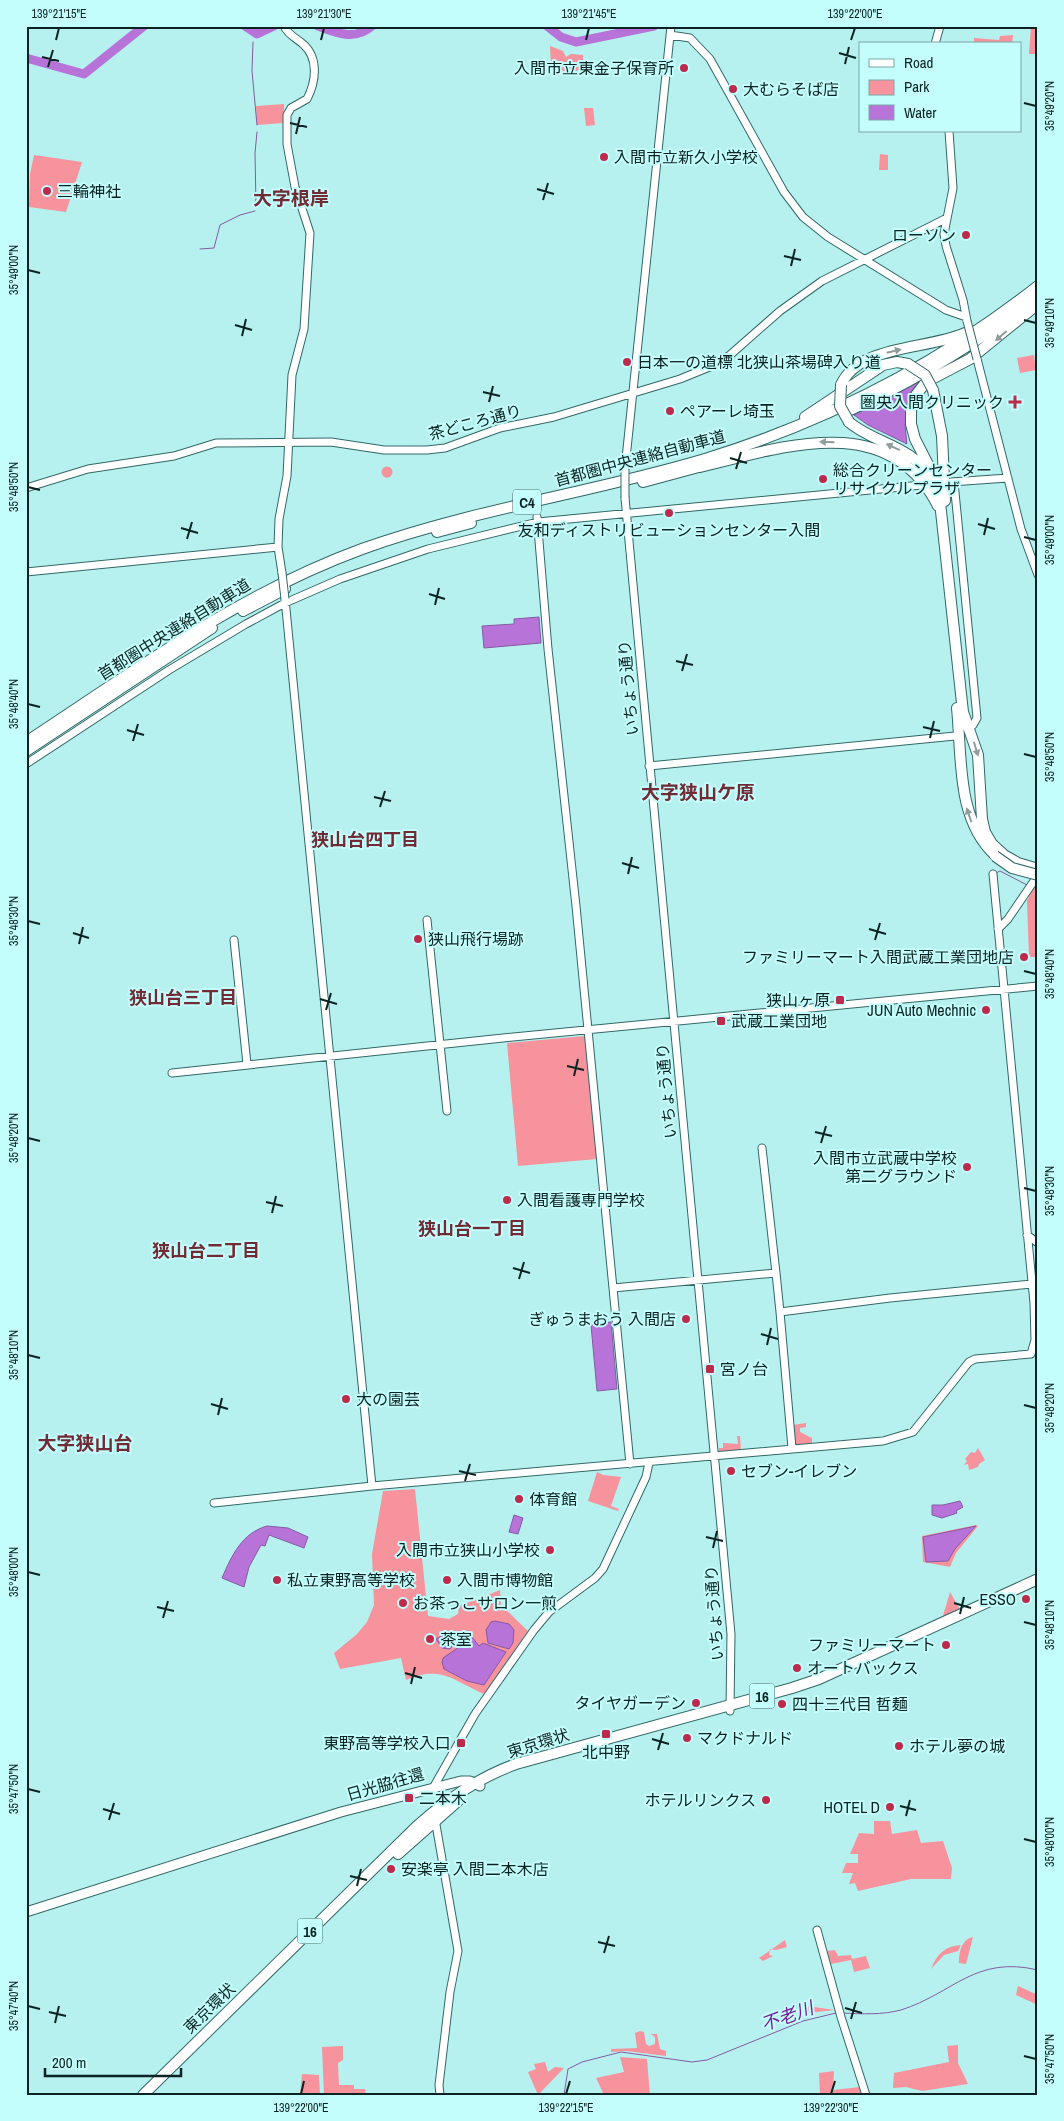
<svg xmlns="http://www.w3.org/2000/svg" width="1064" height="2121" font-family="'Archivo Narrow','Noto Sans JP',sans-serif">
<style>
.green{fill:#f6939c}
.water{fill:#b873d9;stroke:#845ba2}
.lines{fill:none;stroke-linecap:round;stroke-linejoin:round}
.stream{stroke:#845ba2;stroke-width:1}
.river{stroke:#b873d9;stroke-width:9}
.minor-casing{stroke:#316867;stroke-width:9}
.major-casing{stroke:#316867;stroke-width:11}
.highway-casing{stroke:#316867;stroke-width:12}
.minor{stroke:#fff;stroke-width:7}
.major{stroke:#fff;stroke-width:9}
.highway{stroke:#fff;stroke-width:10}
.minor-bridge-casing{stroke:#316867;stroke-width:9;stroke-linecap:butt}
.highway-bridge-casing{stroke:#316867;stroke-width:12;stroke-linecap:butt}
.minor-bridge{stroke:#fff;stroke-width:7}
.highway-bridge{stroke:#fff;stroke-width:10}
.oneway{fill:#919c9c}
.ticks{fill:none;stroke:#0b2322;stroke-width:2}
.poi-dot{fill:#bc2b4b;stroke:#c4fefc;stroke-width:2}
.labels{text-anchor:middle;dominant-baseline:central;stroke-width:4;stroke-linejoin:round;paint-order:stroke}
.shield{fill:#c4fefc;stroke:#426563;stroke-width:1}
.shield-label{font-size:15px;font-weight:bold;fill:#0b2322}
.poi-label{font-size:16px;fill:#0b2322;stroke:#c4fefc;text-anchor:start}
.street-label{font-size:16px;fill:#0b2322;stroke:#c4fefc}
.neighbourhood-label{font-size:18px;font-weight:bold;fill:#712b35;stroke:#c4fefc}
.water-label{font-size:18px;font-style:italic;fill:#771f9a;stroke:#c4fefc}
.quarter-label{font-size:19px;font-weight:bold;fill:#712b35;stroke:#c4fefc}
.neatline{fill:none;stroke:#0b2322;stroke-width:2}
.ticks-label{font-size:12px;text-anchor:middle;fill:#0b2322}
</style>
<rect width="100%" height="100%" fill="#b7f1ef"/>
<path class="green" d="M1031,26H1038V54H1029Z
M1013,35L1012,44H974V38L999,40L1000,36Z
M550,46L563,51L566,57L571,54L583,55V68L569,74L551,65Z
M284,104V123L257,125L256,106Z
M584,108H593L595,125L586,126Z
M880,154L888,155V170H879Z
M34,155L82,162L66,212L29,207L30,174Z
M1034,355L1036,370L1020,373L1017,358Z
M381.5 472a5.5 5.5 0 1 1 11 0a5.5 5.5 0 1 1-11 0Z
M1036,882L1038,957H1029L1027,901Z
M585,1036L597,1159L518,1166L507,1043Z
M806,1423V1427L800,1428V1432L812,1438V1444L797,1445L795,1444L793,1425Z
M737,1436H740L741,1451L719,1453V1448H723V1443L738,1444Z
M978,1448L985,1460L979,1464L978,1467L969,1470L968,1464L964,1465L967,1461L965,1459L971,1452L975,1453Z
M597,1472L603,1475L621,1477L611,1506L619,1509L618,1511L588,1501Z
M415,1489L428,1616L449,1619L458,1614L459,1606L500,1590L501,1605L528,1631L484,1694C453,1680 440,1665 406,1680L401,1658L340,1669L334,1653L357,1634L367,1622L374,1605L372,1554L383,1491Z
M976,1525L978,1526L956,1553L950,1567L923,1562L922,1536Z
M950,1592L961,1611L942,1619Z
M874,1821H890L892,1834L917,1830L921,1843L943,1841L952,1868L951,1879H911L858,1891L855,1883L849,1884L853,1873H842L846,1863H858V1854H850L859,1833L874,1834Z
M973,1937L966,1964L959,1963C959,1952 961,1940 973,1937Z
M785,1940L787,1947L776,1950L770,1949L769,1955L773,1956L763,1961L759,1958Z
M961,1945L958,1951L944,1955L931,1969C937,1954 945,1946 961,1945Z
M835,1950L838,1956L851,1955L852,1959L866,1956L870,1968L854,1972L851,1960L831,1964L827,1951Z
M1018,1986L1038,1995V2005L1016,1995Z
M807,2006L835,2010L807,2013Z
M640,2031L644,2032L646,2044L649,2046L655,2044V2037L651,2034H657L660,2049L666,2051V2056L626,2051L611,2052V2049L637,2048L635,2033Z
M958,2045V2063L968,2084L922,2091L906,2087L893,2088L894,2073L949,2062L947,2046Z
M343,2046V2060L338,2063L339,2085H354V2089H365L366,2095H324L322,2047Z
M620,2057L647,2059L650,2095H604L596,2078L624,2072Z
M545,2062L548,2072L555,2067L564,2068L538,2095L528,2072L536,2069L534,2064Z
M834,2071L833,2090L860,2087L863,2095H820L819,2073Z
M302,2074L319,2075L320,2095H300Z"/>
<path class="water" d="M920,381L922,383L907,411L905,426L907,444L868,425L854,415Z
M539,617L541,643L484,648L482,626L514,624V619Z
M611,1322L617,1389L597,1391L591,1325Z
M960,1501L963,1507L956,1511L957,1513L942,1518L932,1515V1505H943Z
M514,1515L523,1518L518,1534L509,1532Z
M267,1526L288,1528L308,1537L304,1548L269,1535L265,1546L261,1545L249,1567L244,1587L222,1578C232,1555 242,1533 267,1526Z
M976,1526L955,1549L948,1561L926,1562L923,1537Z
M495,1621L509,1624L514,1630L513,1643L509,1649L488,1643L486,1630L491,1622Z
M445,1634L453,1638L450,1643L453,1645L450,1649L442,1648L436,1639Z
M467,1635L472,1637L479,1646L483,1643L506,1652L484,1685L467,1681L444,1669L442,1662L443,1658L459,1647Z"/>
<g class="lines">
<path class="stream" d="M136,26L139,31
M253,32V34
M253,42L252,71L257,125
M256,207L255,153L257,132
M200,249L214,248L220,225L240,215L255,211
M996,873L1000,871L1027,885
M843,2013C862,2014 882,2015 901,2010C954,1993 975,1955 1038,1970
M564,2095L568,2069L582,2062L621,2052L692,2062L707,2060L803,2021L836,2013"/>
<path class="river" d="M245,26L257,34L274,26
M318,26C337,33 355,41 372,26
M547,26L561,37L576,42L654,26
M26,58L84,74L144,26"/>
<g class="minor-casing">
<path id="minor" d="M670,35L690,38L710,59L784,192L803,217L828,237L946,310L966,317
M935,44L940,26
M949,131L953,188L944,234L946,246L963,300L967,321
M977,359L1021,529L1038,575
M625,468L671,26
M951,482L1008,478
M954,482L977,718L973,725
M26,488L88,469L174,456L216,443L331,442L384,450H427L445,448L500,428L554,417L680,379L712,366L730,355L780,311L822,281L947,218
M625,498L731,1634L730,1711
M537,517L548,649L576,906L630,1464
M26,572L278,547
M282,573L278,547L279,519L287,476L292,375L304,329L310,233L295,187L287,144V115L291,108L307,99C316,82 319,58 303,44C296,38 288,35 284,26
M285,599L372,1486
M26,764L169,670L246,624L285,603L340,579L428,549L538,522L922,485
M649,766L955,736
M427,920L447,1111
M998,929L1008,919L1038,875
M234,940L247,1064
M172,1073L503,1038L1038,986
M762,1148L776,1273
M1027,1235L1038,1243
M613,1288L776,1273L780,1312L890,1298L1032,1284
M780,1312L792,1448
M214,1503L372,1486L883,1441L913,1432L969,1362L975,1359L1031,1354L1035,1340L1034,1303L993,874
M433,1788L475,1714L534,1630L549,1612L595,1578L603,1569L646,1477L649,1463
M435,1819L458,1951L450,1992L439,2085L440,2095
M817,1930L841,2017L866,2095"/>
</g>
<g class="major-casing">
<path id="major" d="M26,1912L341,1812L461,1781H470L480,1786"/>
</g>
<g class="highway-casing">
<path id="highway" d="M1033,308L970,359L926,382L916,395L911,410V424L915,439L938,484L963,712L978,755L982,819L985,832L992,844L1004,855L1018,863L1038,869
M841,385C859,344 928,350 965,333
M933,390L942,436L945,501
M848,411C916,381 979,341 1038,297
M805,417L883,365L897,362L908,364
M849,422C873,443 913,446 929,477
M700,467C782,447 889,409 938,506
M643,482L706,465
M437,532L471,523
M243,611L285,589
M957,708C962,757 956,819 995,855
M26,742C134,671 239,594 362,549C474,509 591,493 705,459C825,422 939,364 1038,286
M26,751L212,628
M398,1854L458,1801
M143,2095L416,1827C446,1800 477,1778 516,1764L792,1688L819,1679L1038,1579"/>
</g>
<use href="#minor" class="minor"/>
<use href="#major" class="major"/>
<use href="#highway" class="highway"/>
<g class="minor-bridge-casing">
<path id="minor-bridge" d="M967,321L977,359
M625,498V468
M282,573L285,599"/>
</g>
<g class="highway-bridge-casing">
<path id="highway-bridge" d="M908,364L925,375L933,390
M841,385L840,406L849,422
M995,856L1012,868L1038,875"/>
</g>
<use href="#minor-bridge" class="minor-bridge"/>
<use href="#highway-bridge" class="highway-bridge"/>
</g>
<defs><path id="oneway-solid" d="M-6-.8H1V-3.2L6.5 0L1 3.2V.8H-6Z" transform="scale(1.25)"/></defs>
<g class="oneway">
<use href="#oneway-solid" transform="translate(1001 336) rotate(139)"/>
<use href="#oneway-solid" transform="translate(894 351) rotate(-13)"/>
<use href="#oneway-solid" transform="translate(827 442) rotate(-178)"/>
<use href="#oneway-solid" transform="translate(893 447) rotate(-155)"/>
<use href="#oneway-solid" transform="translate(976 749) rotate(73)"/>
<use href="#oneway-solid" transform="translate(969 815) rotate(-109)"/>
</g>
<path class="ticks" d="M56,40L59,28M321,40L324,28M586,40L589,28M851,40L855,28M839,53L856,58M42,57L59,61M845,64L849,47M48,67L53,50M1024,103L1036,106M290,123L307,127M296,134L300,117M537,189L554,194M543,200L548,183M784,256L801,260M791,266L795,249M28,270L40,273M1024,320L1036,323M235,325L252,330M242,336L246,319M483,392L500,396M489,402L493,386M730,458L747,463M736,469L741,452M28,487L40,490M978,524L995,529M181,528L198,533M984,535L988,518M1024,537L1036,540M187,539L192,522M429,594L445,599M435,605L439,588M676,661L693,665M682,671L687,654M28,704L40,707M923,727L940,731M127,730L144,735M930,738L934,721M133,741L138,724M1024,754L1036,757M374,797L391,801M380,807L385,791M622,863L639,868M628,874L632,857M28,921L40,924M869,929L886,934M73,933L89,938M875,940L880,923M79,944L83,927M1024,971L1036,974M320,999L337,1004M326,1010L331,993M567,1066L584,1070M574,1076L578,1059M815,1132L832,1136M28,1138L40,1141M821,1143L826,1126M1024,1188L1036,1191M266,1202L283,1206M272,1213L276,1196M513,1268L530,1273M519,1279L524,1262M761,1334L778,1339M767,1345L771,1328M28,1355L40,1358M211,1404L228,1409M1024,1405L1036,1408M218,1415L222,1398M459,1471L476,1475M465,1481L470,1464M706,1537L723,1541M713,1548L717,1531M28,1572L40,1575M954,1603L971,1608M157,1607L174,1611M960,1614L964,1597M163,1618L168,1601M1024,1622L1036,1625M405,1673L422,1678M411,1684L415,1667M652,1739L669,1744M658,1750L663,1733M28,1789L40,1792M900,1806L916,1810M103,1809L120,1814M906,1816L910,1800M109,1820L114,1803M1024,1839L1036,1842M350,1876L367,1880M357,1886L361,1869M598,1942L615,1946M604,1953L609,1936M28,2006L40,2009M845,2008L862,2013M49,2012L66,2016M851,2019L856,2002M55,2023L59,2006M1024,2056L1036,2059M301,2094L304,2081M566,2094L570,2081M831,2094L835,2081"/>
<g class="poi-dot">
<circle cx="684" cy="68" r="5"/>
<circle cx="733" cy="89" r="5"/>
<circle cx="604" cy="157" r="5"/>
<circle cx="47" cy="191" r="5"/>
<circle cx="966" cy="235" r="5"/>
<circle cx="627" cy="362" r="5"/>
<path d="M1012.5 394.5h5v5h5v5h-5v5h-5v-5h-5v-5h5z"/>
<circle cx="670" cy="411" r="5"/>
<circle cx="823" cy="479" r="5"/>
<circle cx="669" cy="513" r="5"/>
<circle cx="418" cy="939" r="5"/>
<circle cx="1024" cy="957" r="5"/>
<rect x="835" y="995" width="10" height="10" rx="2.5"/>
<circle cx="986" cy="1010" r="5"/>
<rect x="716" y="1016" width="10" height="10" rx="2.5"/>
<circle cx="967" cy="1167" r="5"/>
<circle cx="507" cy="1200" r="5"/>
<circle cx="686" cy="1319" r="5"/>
<rect x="705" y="1364" width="10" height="10" rx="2.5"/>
<circle cx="346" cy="1399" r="5"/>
<circle cx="731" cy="1471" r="5"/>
<circle cx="519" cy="1499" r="5"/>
<circle cx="550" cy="1550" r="5"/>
<circle cx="277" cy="1580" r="5"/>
<circle cx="447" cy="1580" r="5"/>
<circle cx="1026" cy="1599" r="5"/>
<circle cx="403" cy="1603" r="5"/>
<circle cx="430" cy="1639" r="5"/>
<circle cx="946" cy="1645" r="5"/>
<circle cx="797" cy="1668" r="5"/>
<circle cx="696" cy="1703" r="5"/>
<circle cx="782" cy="1704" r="5"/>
<rect x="601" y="1729" width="10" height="10" rx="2.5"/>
<circle cx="687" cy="1738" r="5"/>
<rect x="456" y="1738" width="10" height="10" rx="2.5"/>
<circle cx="899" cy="1746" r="5"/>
<rect x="404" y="1793" width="10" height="10" rx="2.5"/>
<circle cx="766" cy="1800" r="5"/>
<circle cx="890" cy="1807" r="5"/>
<circle cx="391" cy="1869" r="5"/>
</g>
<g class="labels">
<g class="shield">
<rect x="513" y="489.5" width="28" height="25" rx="4"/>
<rect x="749.5" y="1683.5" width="25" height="25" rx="4"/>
<rect x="297.5" y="1918.5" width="25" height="25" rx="4"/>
</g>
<g class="shield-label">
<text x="527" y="502">C4</text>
<text x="762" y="1696">16</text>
<text x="310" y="1931">16</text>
</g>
<g class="poi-label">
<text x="674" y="68" text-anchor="end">入間市立東金子保育所</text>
<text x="743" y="89">大むらそば店</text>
<text x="614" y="157">入間市立新久小学校</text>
<text x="57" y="191">三輪神社</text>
<text x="956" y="235" text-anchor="end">ローソン</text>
<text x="637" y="362">日本一の道標 北狭山茶場碑入り道</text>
<text x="1004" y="402" text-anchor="end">圏央入間クリニック</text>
<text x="680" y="411">ペアーレ埼玉</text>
<text x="833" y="470">総合クリーンセンター<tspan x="833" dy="18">リサイクルプラザ</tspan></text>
<text x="669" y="530" text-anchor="middle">友和ディストリビューションセンター入間</text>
<text x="428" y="939">狭山飛行場跡</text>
<text x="1014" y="957" text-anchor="end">ファミリーマート入間武蔵工業団地店</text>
<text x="830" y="1000" text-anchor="end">狭山ヶ原</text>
<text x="976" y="1010" text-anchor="end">JUN Auto Mechnic</text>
<text x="731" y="1021">武蔵工業団地</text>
<text x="957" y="1158" text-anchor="end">入間市立武蔵中学校<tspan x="957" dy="18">第二グラウンド</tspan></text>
<text x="517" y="1200">入間看護専門学校</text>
<text x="676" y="1319" text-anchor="end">ぎゅうまおう 入間店</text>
<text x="720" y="1369">宮ノ台</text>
<text x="356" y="1399">大の園芸</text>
<text x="741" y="1471">セブン-イレブン</text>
<text x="529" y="1499">体育館</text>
<text x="540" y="1550" text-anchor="end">入間市立狭山小学校</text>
<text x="287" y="1580">私立東野高等学校</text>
<text x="457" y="1580">入間市博物館</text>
<text x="1016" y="1599" text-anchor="end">ESSO</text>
<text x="413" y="1603">お茶っこサロン一煎</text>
<text x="440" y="1639">茶室</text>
<text x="936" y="1645" text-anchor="end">ファミリーマート</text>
<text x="807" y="1668">オートバックス</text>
<text x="686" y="1703" text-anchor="end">タイヤガーデン</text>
<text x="792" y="1704">四十三代目 哲麺</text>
<text x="697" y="1738">マクドナルド</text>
<text x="451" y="1743" text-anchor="end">東野高等学校入口</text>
<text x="909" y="1746">ホテル夢の城</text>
<text x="606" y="1752" text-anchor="middle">北中野</text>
<text x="419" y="1798">二本木</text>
<text x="756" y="1800" text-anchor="end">ホテルリンクス</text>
<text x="880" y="1807" text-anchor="end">HOTEL D</text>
<text x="401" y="1869">安楽亭 入間二本木店</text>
</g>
<g class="street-label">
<text transform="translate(475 422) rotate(-15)">茶どころ通り</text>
<text transform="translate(640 458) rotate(-15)">首都圏中央連絡自動車道</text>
<text transform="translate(174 629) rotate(-32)">首都圏中央連絡自動車道</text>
<text transform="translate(628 688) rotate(-95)">いちょう通り</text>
<text transform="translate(666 1091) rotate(-95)">いちょう通り</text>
<text transform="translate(714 1613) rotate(-94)">いちょう通り</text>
<text transform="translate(538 1743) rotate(-17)">東京環状</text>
<text transform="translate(385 1784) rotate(-16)">日光脇往還</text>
<text transform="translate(209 2008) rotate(-44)">東京環状</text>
</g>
<g class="neighbourhood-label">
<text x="365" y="839">狭山台四丁目</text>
<text x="183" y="997">狭山台三丁目</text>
<text x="472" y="1228">狭山台一丁目</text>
<text x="206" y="1250">狭山台二丁目</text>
</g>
<g class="water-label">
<text transform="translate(787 2016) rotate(-20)">不老川</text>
</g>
<g class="quarter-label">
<text x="291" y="198">大字根岸</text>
<text x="698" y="792">大字狭山ケ原</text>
<text x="85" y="1443">大字狭山台</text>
</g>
</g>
<rect width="1064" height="2121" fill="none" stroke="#c4fefc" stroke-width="55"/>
<rect x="859" y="42" width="162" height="90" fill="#c4fefc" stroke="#7aa6a5"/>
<rect x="869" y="59" width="25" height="8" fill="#ffffff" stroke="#7aa6a5"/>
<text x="904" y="68" font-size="15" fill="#0b2322">Road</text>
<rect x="869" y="80" width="25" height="15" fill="#f6939c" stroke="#7aa6a5"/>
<text x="904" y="92" font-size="15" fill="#0b2322">Park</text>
<rect x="869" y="105" width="25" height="15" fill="#b873d9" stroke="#7aa6a5"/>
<text x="904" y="118" font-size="15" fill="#0b2322">Water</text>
<path d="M45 2068v8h136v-8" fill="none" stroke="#0b2322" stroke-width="2.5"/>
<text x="52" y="2068" font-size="15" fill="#0b2322" stroke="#c4fefc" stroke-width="4" paint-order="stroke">200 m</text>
<rect x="28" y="28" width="1008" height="2066" class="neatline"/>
<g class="ticks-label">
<text x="59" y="18">139°21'15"E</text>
<text x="324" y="18">139°21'30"E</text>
<text x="589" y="18">139°21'45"E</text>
<text x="855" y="18">139°22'00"E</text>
<text transform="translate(1050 106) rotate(-90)" y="4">35°49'20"N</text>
<text transform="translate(14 270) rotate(-90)" y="4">35°49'00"N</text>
<text transform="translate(1050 323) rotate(-90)" y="4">35°49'10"N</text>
<text transform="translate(14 487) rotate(-90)" y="4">35°48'50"N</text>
<text transform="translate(1050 540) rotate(-90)" y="4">35°49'00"N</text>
<text transform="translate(14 704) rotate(-90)" y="4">35°48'40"N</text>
<text transform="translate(1050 757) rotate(-90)" y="4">35°48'50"N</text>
<text transform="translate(14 921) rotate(-90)" y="4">35°48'30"N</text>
<text transform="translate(1050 974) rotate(-90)" y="4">35°48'40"N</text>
<text transform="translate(14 1138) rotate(-90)" y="4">35°48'20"N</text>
<text transform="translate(1050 1191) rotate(-90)" y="4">35°48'30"N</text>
<text transform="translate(14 1355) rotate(-90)" y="4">35°48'10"N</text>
<text transform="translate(1050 1408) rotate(-90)" y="4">35°48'20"N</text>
<text transform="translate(14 1572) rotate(-90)" y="4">35°48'00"N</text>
<text transform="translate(1050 1625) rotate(-90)" y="4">35°48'10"N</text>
<text transform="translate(14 1789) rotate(-90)" y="4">35°47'50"N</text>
<text transform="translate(1050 1842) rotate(-90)" y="4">35°48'00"N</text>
<text transform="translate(14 2006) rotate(-90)" y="4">35°47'40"N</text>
<text transform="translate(1050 2059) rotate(-90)" y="4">35°47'50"N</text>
<text x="301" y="2112">139°22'00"E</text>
<text x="566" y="2112">139°22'15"E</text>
<text x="831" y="2112">139°22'30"E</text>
</g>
</svg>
